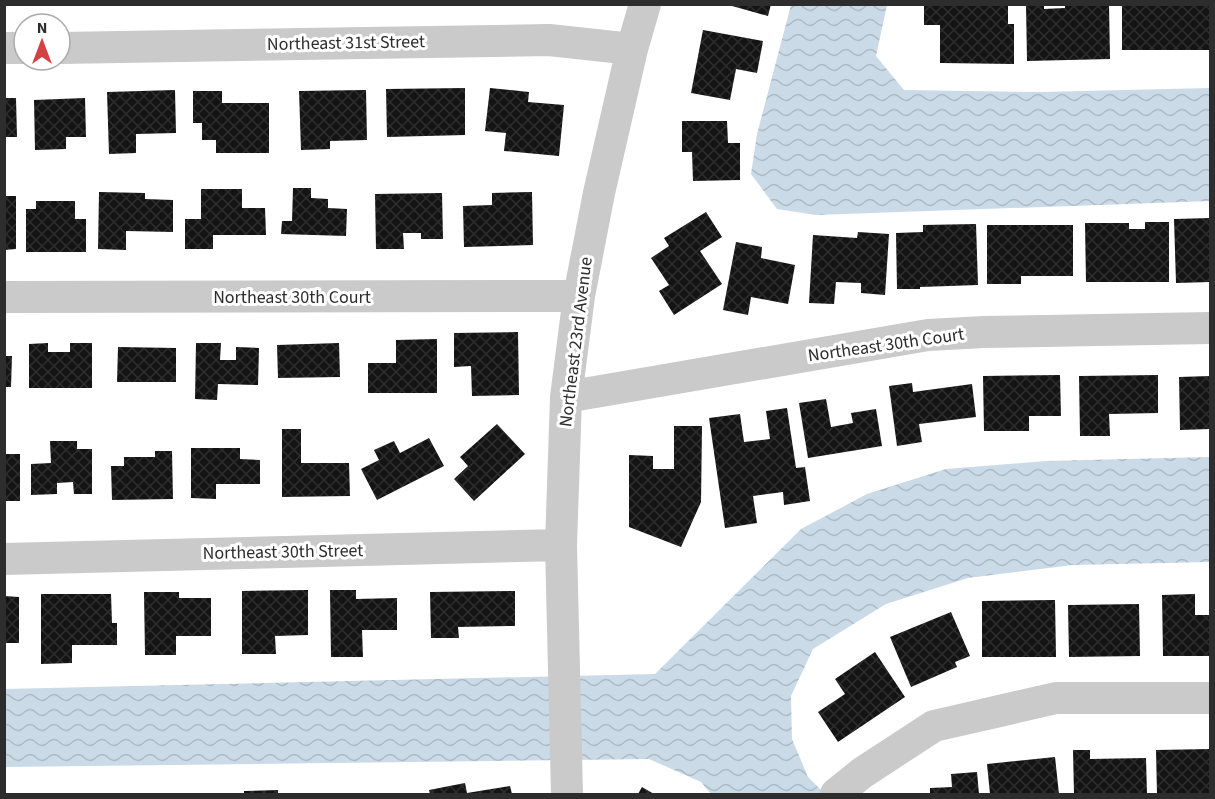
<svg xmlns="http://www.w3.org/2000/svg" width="1215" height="799" font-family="'Source Sans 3',sans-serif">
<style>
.water{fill:url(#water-waves)}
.building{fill:url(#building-cross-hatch)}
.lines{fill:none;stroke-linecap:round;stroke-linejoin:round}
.minor{stroke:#cacaca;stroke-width:32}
.labels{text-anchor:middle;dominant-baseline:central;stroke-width:6;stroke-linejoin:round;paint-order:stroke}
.street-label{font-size:18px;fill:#2d2d2d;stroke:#fff}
</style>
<defs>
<pattern id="water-waves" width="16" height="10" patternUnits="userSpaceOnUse" patternTransform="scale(1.5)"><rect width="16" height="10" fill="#cadae7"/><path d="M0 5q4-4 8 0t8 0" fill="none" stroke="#aebbc6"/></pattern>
<pattern id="building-cross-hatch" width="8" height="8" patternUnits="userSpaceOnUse" patternTransform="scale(1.5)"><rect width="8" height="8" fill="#141414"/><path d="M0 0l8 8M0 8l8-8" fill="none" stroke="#2e2e2e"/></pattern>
</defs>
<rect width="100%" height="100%" fill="#fff"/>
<path class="water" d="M791,5H887L876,56L904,90L1041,92L1210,88V201L816,215L777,209L751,174L757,134Z
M1210,457V562L1073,565L968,578L886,604L813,649L791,696L792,739L808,777L825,794H711L701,782L649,759L5,767L4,689L655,674L801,529L867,494L946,469L1046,461Z"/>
<path class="building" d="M725,4H771L768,16Z
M924,4H1008V24H1014V64L940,63V25H924Z
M1026,4H1044V9L1065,8V4H1109L1110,59L1027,61Z
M1122,4H1209V50H1122Z
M703,30L763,41L757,73L736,69L730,100L691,93Z
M465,88V135L387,137L386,89Z
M490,88L529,92L528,102L564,105L559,156L504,151L506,133L485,131Z
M175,90L176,133L136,134V153L109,154L107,92Z
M366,90L367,140L330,141V149L301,150L299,91Z
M193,91H222V103H269V153H216V140H202V123H193Z
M4,98H16L17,137H4Z
M85,98L86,137H66V149L35,150L34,100Z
M682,121H727L728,143H740V180L693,181L692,152H682Z
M293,188H311V198L328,199V208L347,209L346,236L281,234L282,221H292Z
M201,189H242V208H265L266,235H213V249H185V219H201Z
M99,192L145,193V199L173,200V232L126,231V250L98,249Z
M532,192L533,245L464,247L463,206L492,205V193Z
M442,193L443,239H421V233H403L404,249H376L375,194Z
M4,196H16V249L4,250Z
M36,201H75V219H86V252H26V209H36Z
M706,212L722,237L700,251L722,284L674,315L659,291L669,285L651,258L669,246L664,238Z
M1210,218V282L1176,283L1174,219Z
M1145,222H1169V282H1086L1085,223H1129V229H1145Z
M976,224L978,285L920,287V289H897L896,233L923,232V225Z
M987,225H1073V276H1021V284H987Z
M858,232L889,234L885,295L861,293V283L836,282L834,304L809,303L813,235L857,238Z
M736,242L762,247L761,258L795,265L788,304L751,297L748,315L723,310Z
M518,332L519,395L472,396L471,366L454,367V333Z
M437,339V393H368V363H396V340Z
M48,343V352H70V343H92V388H29V344Z
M196,343H221L220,360H236V347L259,348L258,385L218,384L217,400L195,399Z
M339,343L340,377L278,378L277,345Z
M118,347L176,348V382H117Z
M4,356H12L11,387H4Z
M1060,375L1061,416H1029V431H984L983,376Z
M1158,375V413L1109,414L1110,436H1080L1079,376Z
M1210,376V429L1180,430L1179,377Z
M912,383L913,392L972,384L976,417L919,424L922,442L897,446L889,386Z
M826,399L831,427L853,423L851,413L876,409L882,446L808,458L799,403Z
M787,408L796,468L805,467L810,501L784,505L783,492L753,496L757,523L725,528L709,418L740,414L744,442L770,439L766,411Z
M497,424L525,454L474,501L454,479L468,466L460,457Z
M674,426H702L701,502L681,547L629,527V455L653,456V469H674Z
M282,429H301V463H349L350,496L282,497Z
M429,438L444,466L377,500L361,469L379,460L374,450L394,441L400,453Z
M50,441H77V449H92V494H74L73,482L57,483V494L31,495V464L51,463Z
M191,448H240V459L260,460V484H216V499L191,498Z
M155,451H172L173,499L112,500L111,466H124V457H155Z
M4,454H20V501H4Z
M308,590V635L275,636L276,654H242V591Z
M330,590H356V599L397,598V630H362L363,657H331Z
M515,591V626L458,627L459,638H431L430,592Z
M144,592H179V598H211V636H176V655H145Z
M41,594H111L112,623H117V645H72V663L41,664Z
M1195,594V615H1210V656H1163L1162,595Z
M4,596L19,597V643H4Z
M1055,600L1056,657H982V601Z
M1139,604L1140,656L1069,657L1068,605Z
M951,612L970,656L955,662L957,667L911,687L890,637Z
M875,652L905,697L838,742L818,712L845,694L835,679Z
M1210,749V794H1157L1156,750Z
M1073,750H1090V759L1146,758L1147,794H1074Z
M1055,757L1059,794H990L987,764Z
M977,772L979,794H930V788L952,787L951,774Z
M465,783L467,793L510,786L512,794H430L429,790Z
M642,787L654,794H638Z
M278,790V794H244V791Z"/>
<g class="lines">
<path class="minor" d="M4,48H24
M60,48L549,40L632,49
M4,297L579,296
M566,397L928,335L984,332L1210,328
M4,559L561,545
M567,794L561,545L566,397L579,296L599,193L632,49L645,4
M836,794L862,773L934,726L1056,698H1210"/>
</g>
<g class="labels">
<g class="street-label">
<text transform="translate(346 43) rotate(-1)">Northeast 31st Street</text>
<text x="292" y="297">Northeast 30th Court</text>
<text transform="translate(576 342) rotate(-83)">Northeast 23rd Avenue</text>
<text transform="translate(886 345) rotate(-8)">Northeast 30th Court</text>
<text transform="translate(283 552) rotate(-1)">Northeast 30th Street</text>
</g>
</g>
<rect width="1215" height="799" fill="none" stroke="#2d2d2d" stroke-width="12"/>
<g transform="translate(42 42)"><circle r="28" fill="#ffffff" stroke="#ababab" stroke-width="1.5"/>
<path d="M0-4.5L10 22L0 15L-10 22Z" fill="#d24144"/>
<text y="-9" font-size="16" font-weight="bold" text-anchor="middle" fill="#2d2d2d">N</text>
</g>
</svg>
